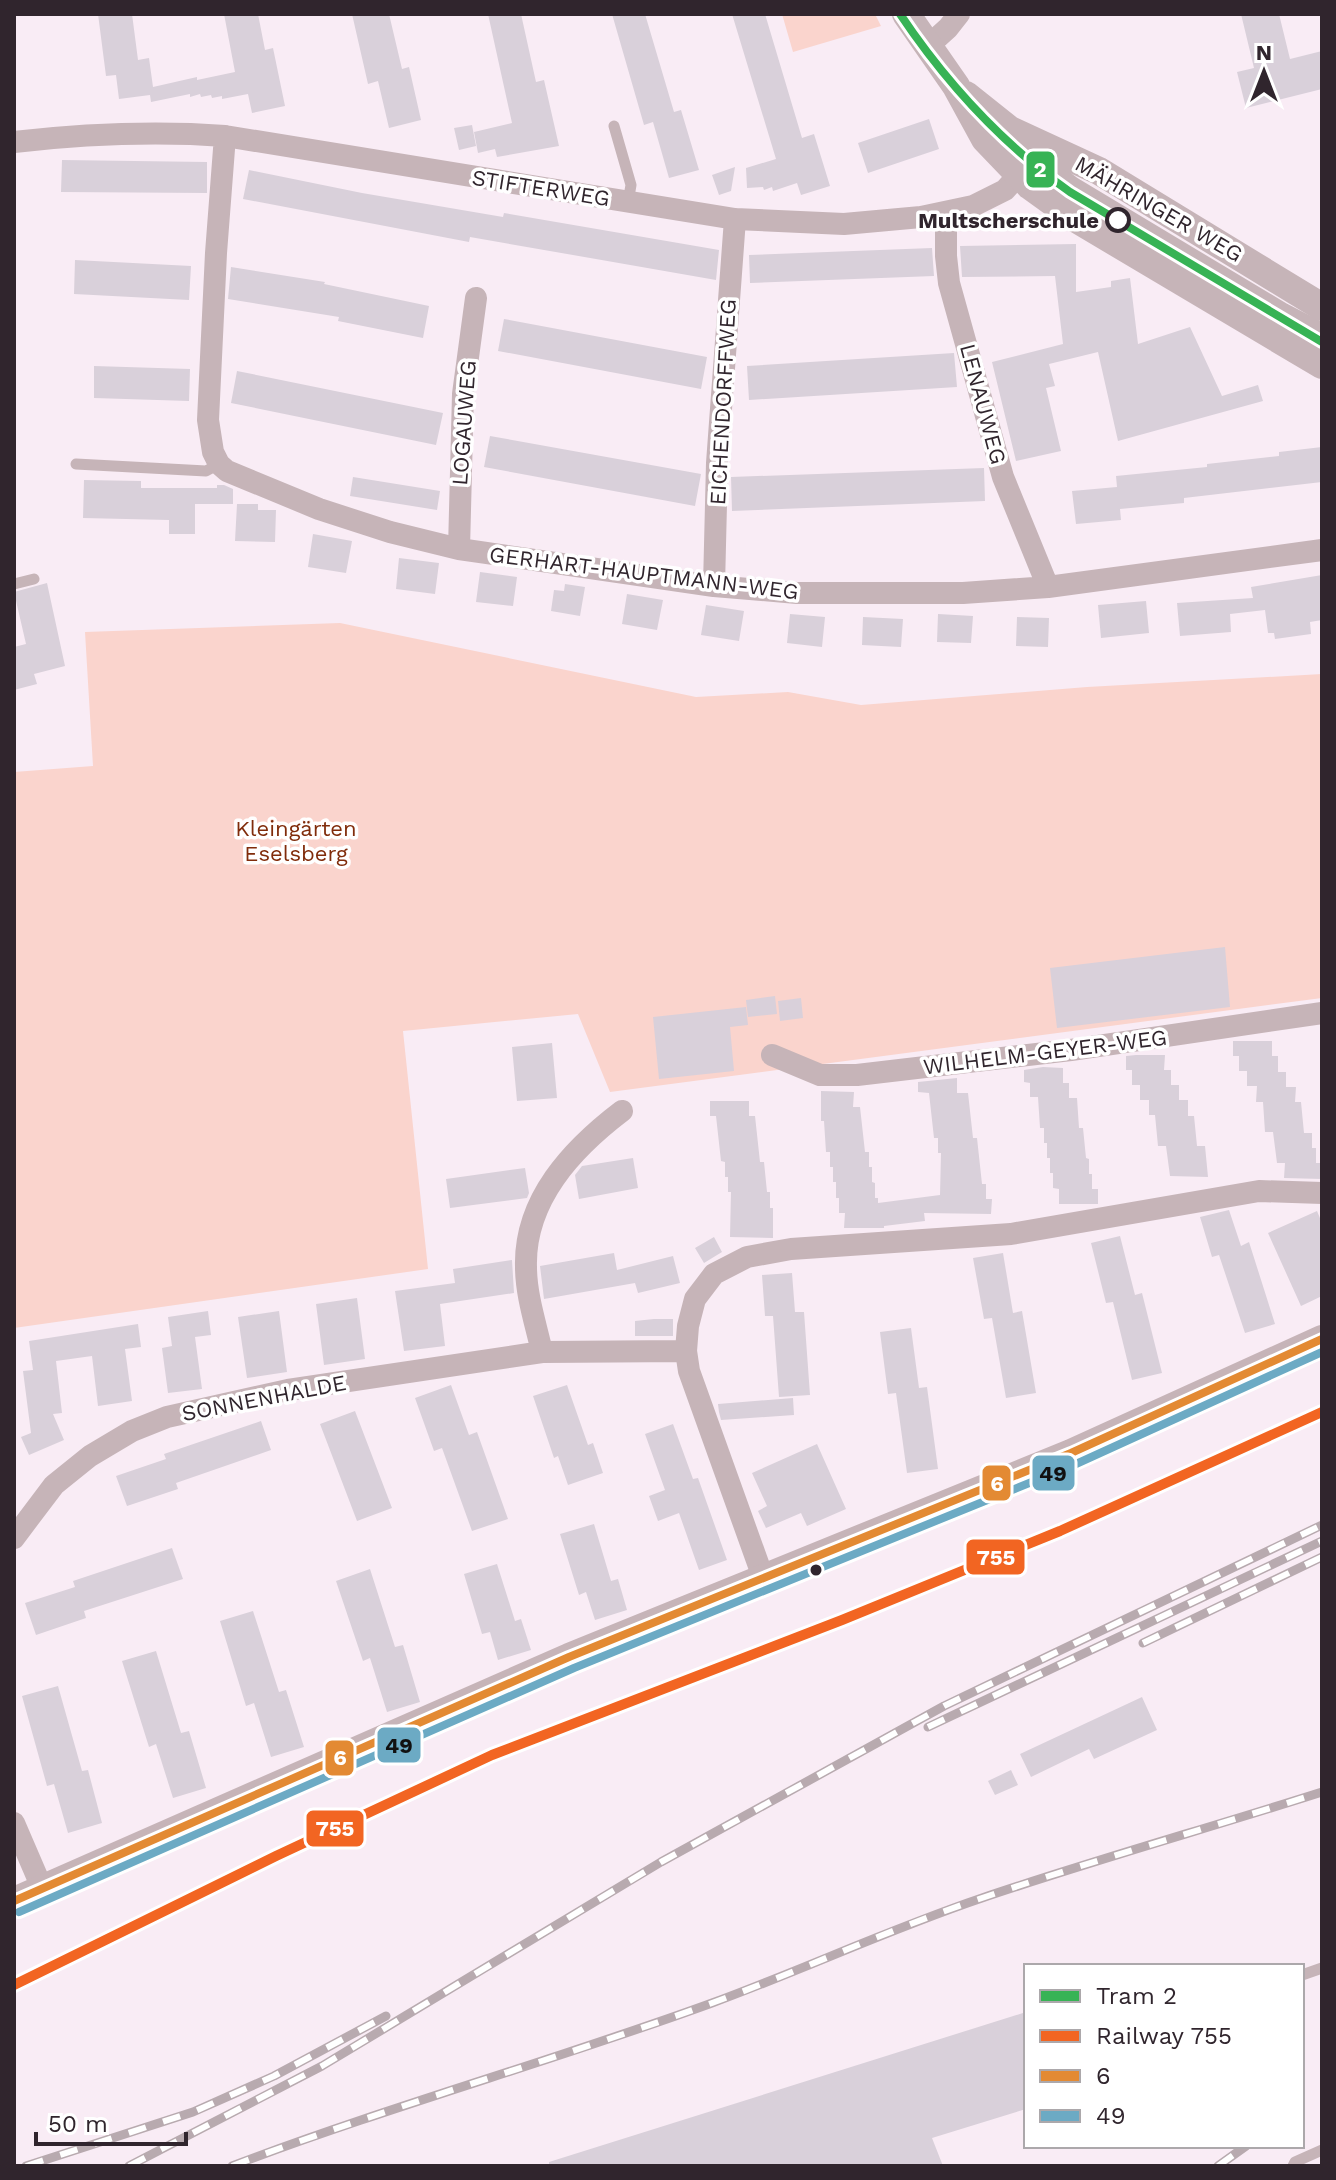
<svg xmlns="http://www.w3.org/2000/svg" width="1336" height="2180" font-family="'Work Sans',sans-serif">
<style>
.green{fill:#fad4cd}
.building{fill:#d9d0da}
.lines{fill:none;stroke-linecap:round;stroke-linejoin:round}
.service{stroke:#c6b4b8;stroke-width:11}
.minor{stroke:#c6b4b8;stroke-width:22}
.tertiary{stroke:#c6b4b8;stroke-width:28}
.rail-casing{stroke:#b8aaaf;stroke-width:9}
.rail{stroke:#fff;stroke-width:6;stroke-dasharray:18;stroke-linecap:butt}
.bus-1-casing{stroke:#fff;stroke-width:14}
.bus-2-casing{stroke:#fff;stroke-width:14}
.bus-1{stroke:#e38a33;stroke-width:8}
.bus-2{stroke:#6caac4;stroke-width:8}
.rail-1-casing{stroke:#fff;stroke-width:16}
.rail-1{stroke:#f26522;stroke-width:10}
.tram-1-casing{stroke:#fff;stroke-width:14}
.tram-1{stroke:#37b355;stroke-width:8}
.stop-dot{fill:#fff;stroke:#30252d;stroke-width:4}
.bus-dot{fill:#30252d;stroke:#fff;stroke-width:3}
.labels{text-anchor:middle;dominant-baseline:central;stroke-width:7;stroke-linejoin:round;paint-order:stroke}
.street-label{font-size:22px;fill:#30252d;stroke:#fff}
.stop-label{font-size:22px;font-weight:bold;fill:#30252d;stroke:#fff;text-anchor:end}
.park-label{font-size:22px;fill:#802c0b;stroke:#fff}
.line-badge{stroke:#fff;stroke-width:3}
.badge-label{font-size:22px;text-anchor:middle;font-weight:bold;fill:#fff}
.pale-badge-label{font-size:22px;text-anchor:middle;font-weight:bold;fill:#111}
</style>
<rect width="100%" height="100%" fill="#f9ecf5"/>
<path class="green" d="M782,14H875L881,26L793,52Z
M340,623L696,697L788,692L861,705L1087,687L1322,674V998L610,1092L578,1014L403,1031L428,1269L14,1328V772L93,766L85,632Z"/>
<path class="building" d="M98,14H132L138,60L149,58L153,87L197,77V80L235,72L224,14H258L265,50L273,48L285,106L252,113L248,94L222,99V96L212,98L211,95L201,97L200,94L190,97V94L151,102L150,95L119,99L116,75L106,76Z
M352,14H389L402,69L409,67L421,120L389,128L378,81L368,84Z
M488,14H521L536,82L544,80L559,146L497,157L495,149L478,153L474,132L512,123Z
M612,14H645L674,112L681,110L699,170L669,178L653,122L644,125Z
M732,14H765L802,138L814,134L830,186L801,195L797,183L773,191L772,187L764,190L763,187L747,188L746,168L776,159Z
M1241,14H1279L1290,59L1322,51V89L1246,108L1237,72L1254,68Z
M929,119L939,149L868,173L858,143Z
M472,125L476,146L459,150L454,128Z
M62,160L207,162V193L61,192Z
M735,167L731,191L719,195L712,175Z
M249,170L362,193L503,217L504,213L719,250L716,280L470,237L469,242L243,199Z
M1076,244V292L1111,287V281L1130,278L1138,344L1190,327L1222,396L1258,385L1263,401L1118,441L1098,352L1049,364L1055,386L1046,388L1061,451L1016,461L992,362L1063,344L1055,276L962,277L960,246Z
M932,248L934,276L750,283L749,255Z
M75,260L191,266L189,300L74,294Z
M231,267L325,282L324,284L429,306L423,338L338,321L339,317L228,299Z
M504,319L707,357L701,389L498,351Z
M954,353L957,387L749,400L747,366Z
M94,366L190,369L189,401L94,398Z
M237,371L443,413L436,445L231,403Z
M490,436L701,474L695,506L484,467Z
M1322,447V482L1184,498V503L1120,509L1121,520L1076,524L1072,491L1117,487L1116,476L1207,467V464L1279,456V452Z
M984,468L985,501L732,511L731,477Z
M353,477L440,491L437,510L350,496Z
M84,480L141,481V488H217V485H224L233,489V504H195V534H169V520L83,518Z
M237,504H258V510H276L275,542L235,541Z
M313,534L352,541L346,573L308,567Z
M399,558L439,563L435,594L396,589Z
M480,572L517,577L513,606L476,602Z
M1322,575V620L1310,622L1311,634L1275,639L1274,633H1268L1265,610L1230,614L1231,632L1180,636L1177,603L1253,598L1251,587Z
M47,583L65,666L34,674L37,684L14,690V647L26,644L14,592Z
M565,584L585,587L580,616L551,611L554,590L564,591Z
M627,594L663,600L657,630L622,624Z
M1146,601L1149,633L1101,638L1098,605Z
M706,605L744,611L739,641L701,635Z
M790,614L825,617L822,647L787,643Z
M938,614L973,616L971,643L937,642Z
M863,617L903,619L901,647L862,645Z
M1017,617L1049,618L1048,647L1016,646Z
M1225,947L1230,1007L1057,1028L1050,968Z
M775,996L777,1014L748,1017L746,1000Z
M801,998L803,1018L780,1021L778,1001Z
M746,1007L748,1025L730,1027L734,1071L659,1079L653,1017Z
M1233,1041H1272V1056H1278V1072H1286V1087H1296L1295,1102H1301L1304,1133H1312V1148H1316V1163H1322V1179L1284,1178L1285,1163H1277L1273,1132H1265L1263,1102H1256L1257,1086H1247V1071H1239V1056H1233Z
M552,1043L557,1098L517,1101L512,1047Z
M1136,1055H1165L1164,1070H1171V1085H1179V1100H1188V1116H1194L1197,1146H1205L1208,1177L1170,1176L1166,1146H1158L1155,1115H1149V1100H1140V1085H1132V1070H1126V1056Z
M1043,1067L1063,1068V1083H1069V1098H1077L1079,1128H1083L1086,1158L1089,1159V1174H1092V1189H1098V1204H1059V1189L1053,1188V1173H1050V1158H1047V1143H1044V1128H1040L1038,1097H1030V1083L1024,1082V1070Z
M957,1078V1093H968L973,1138H977L982,1184H986V1199H992L991,1214L924,1213L925,1221L884,1226V1228H844L845,1213H839V1198H836V1182H833V1167H830V1152H826L824,1121H821V1091L854,1092L853,1107H860L865,1152H869V1167H872V1182L875,1183V1198H878V1203L940,1195L941,1153H938V1138H934L929,1093L918,1092V1082Z
M710,1101H749V1116H755L760,1162H764L767,1192H770V1208H773V1238L730,1237L731,1192H728V1177H725V1162L721,1161L716,1116H710Z
M633,1158L638,1188L579,1199L575,1175L582,1166Z
M525,1168L529,1193L527,1198L450,1208L446,1179Z
M1229,1210L1241,1246L1249,1242L1275,1324L1245,1333L1219,1255L1212,1257L1200,1217Z
M1317,1211L1322,1223V1296L1301,1306L1268,1233Z
M1120,1236L1135,1295L1142,1293L1162,1373L1132,1380L1113,1302L1106,1303L1091,1243Z
M714,1237L722,1252L704,1263L695,1248Z
M614,1253L617,1270L673,1256L680,1283L638,1293L635,1283L544,1299L540,1266Z
M1003,1253L1013,1313L1022,1311L1036,1393L1006,1398L992,1318L984,1319L973,1258Z
M512,1260L514,1293L440,1304L445,1346L404,1351L395,1291L455,1283L453,1269Z
M792,1273L795,1312H804L810,1395L779,1397L773,1316H765L762,1275Z
M357,1298L365,1359L324,1365L316,1304Z
M208,1311L211,1335L195,1337L202,1389L168,1393L162,1348L172,1346L168,1317Z
M279,1311L287,1372L247,1378L238,1317Z
M654,1319H673V1336H635V1321Z
M138,1324L141,1347L125,1349L132,1401L98,1406L92,1356L56,1361L62,1413L53,1414L64,1440L29,1455L21,1437L31,1433L23,1371L33,1370L29,1341Z
M911,1328L919,1388L927,1387L938,1469L907,1473L896,1393L888,1394L880,1332Z
M451,1385L469,1435L477,1432L508,1519L472,1531L442,1448L434,1451L415,1398Z
M567,1385L588,1445L593,1443L603,1473L568,1485L558,1456L554,1458L533,1396Z
M793,1398L794,1415L721,1420L719,1412L718,1404Z
M355,1411L392,1508L357,1521L320,1424Z
M261,1421L271,1450L176,1483L178,1489L127,1506L116,1476L166,1459L164,1454Z
M673,1424L693,1479L698,1478L727,1560L699,1570L679,1513L658,1521L649,1496L665,1490L645,1434Z
M817,1444L846,1509L807,1526L801,1513L766,1528L758,1511L767,1506L752,1473Z
M594,1524L611,1581L618,1579L627,1610L595,1620L586,1592L579,1595L560,1534Z
M172,1548L183,1579L84,1611L86,1618L36,1635L25,1603L75,1587L73,1581Z
M497,1564L515,1621L521,1619L531,1650L498,1660L490,1632L482,1634L464,1574Z
M370,1569L395,1647L403,1645L420,1702L387,1712L370,1658L363,1661L336,1581Z
M253,1611L279,1692L286,1690L304,1747L271,1757L254,1703L246,1706L220,1621Z
M156,1651L181,1733L189,1731L206,1788L173,1798L156,1744L149,1747L122,1661Z
M58,1686L82,1771L88,1770L102,1823L68,1833L54,1784L47,1786L22,1696Z
M1142,1697L1157,1730L1094,1759L1089,1749L1031,1777L1020,1754Z
M1011,1770L1018,1785L995,1795L988,1781Z
M1026,2012V2109L932,2138L943,2166H549V2162Z"/>
<g class="lines">
<path class="service" d="M614,126L631,185L628,202
M1002,138L1070,192L1307,333L1322,348
M1036,153L1075,183L1285,309L1322,328
M76,464L206,471L219,464
M14,584L34,579
M1302,1975L1322,1968
M1293,2166L1295,2162L1322,2150"/>
<path class="minor" d="M927,47L948,28L959,14
M225,136L216,253L208,420L213,452L219,464L227,471L319,509L390,532L459,549L714,586L797,593H963L1048,587L1322,550
M14,142C85,134 154,131 225,136L735,219L844,224L921,217L973,206L1005,190L1045,145
M946,213V256L949,283L1003,477L1048,587
M459,549L463,394L476,298
M714,586L717,463L735,219
M772,1055L820,1075H857L1071,1050L1322,1013
M542,1352C536,1325 526,1295 526,1267C524,1200 572,1149 622,1111
M14,1538L54,1485L90,1456L132,1431L167,1417L288,1390L542,1352L686,1351
M764,1580L689,1371L686,1351L688,1326L695,1299L714,1274L747,1257L791,1249L1011,1234L1259,1191L1322,1193
M14,1823L42,1888"/>
<path class="tertiary" d="M906,14L956,86L985,139L1030,186L1073,217L1322,365
M966,95L1010,130L1099,171L1322,307
M14,1901L569,1657L1071,1453L1322,1339"/>
<g class="rail-casing">
<path id="rail" d="M1143,1643L1322,1557
M928,1727L1322,1541
M26,2166L193,2112L274,2076L386,2016
M129,2166L322,2066L661,1862L944,1706L1322,1525
M232,2166C390,2106 553,2061 712,2003C802,1970 890,1929 982,1898C1094,1860 1209,1828 1322,1792
M1218,2166L1246,2146"/>
</g>
<use href="#rail" class="rail"/>
<g class="bus-1-casing">
<path id="bus-1" d="M14,1901L569,1657L1071,1453L1322,1339"/>
</g>
<g class="bus-2-casing">
<path id="bus-2" d="M19,1912L574,1668L1076,1464L1322,1352"/>
</g>
<use href="#bus-1" class="bus-1"/>
<use href="#bus-2" class="bus-2"/>
<g class="rail-1-casing">
<path id="rail-1" d="M14,1985L276,1856L492,1755L842,1620L1060,1531L1322,1412"/>
</g>
<use href="#rail-1" class="rail-1"/>
<g class="tram-1-casing">
<path id="tram-1" d="M900,14C947,84 1001,143 1070,192L1322,342"/>
</g>
<use href="#tram-1" class="tram-1"/>
</g>
<circle class="stop-dot" cx="1118" cy="220" r="11"/>
<circle class="bus-dot" cx="816" cy="1570" r="7"/>
<g class="labels">
<g class="street-label">
<text transform="translate(541 188) rotate(9)">STIFTERWEG</text>
<text transform="translate(1159 209) rotate(30)">MÄHRINGER WEG</text>
<text transform="translate(723 402) rotate(-87)">EICHENDORFFWEG</text>
<text transform="translate(983 404) rotate(75)">LENAUWEG</text>
<text transform="translate(464 423) rotate(-86)">LOGAUWEG</text>
<text transform="translate(644 573) rotate(7)">GERHART-HAUPTMANN-WEG</text>
<text transform="translate(1045 1052) rotate(-7)">WILHELM-GEYER-WEG</text>
<text transform="translate(264 1398) rotate(-11)">SONNENHALDE</text>
</g>
<g class="stop-label">
<text x="1099" y="220">Multscherschule</text>
</g>
<g class="park-label">
<text x="296" y="828">Kleingärten<tspan x="296" dy="25">Eselsberg</tspan></text>
</g>
</g>
<g class="line-badge">
<rect x="1025" y="150" width="31" height="39" rx="8" fill="#37b355"/>
<rect x="1031" y="1454" width="45" height="38" rx="8" fill="#6caac4"/>
<rect x="981" y="1464" width="31" height="38" rx="8" fill="#e38a33"/>
<rect x="965" y="1538" width="61" height="38" rx="8" fill="#f26522"/>
<rect x="376" y="1726" width="46" height="38" rx="8" fill="#6caac4"/>
<rect x="324" y="1739" width="31" height="38" rx="8" fill="#e38a33"/>
<rect x="305" y="1809" width="60" height="39" rx="8" fill="#f26522"/>
</g>
<g class="badge-label">
<text x="1040" y="177">2</text>
<text x="997" y="1491">6</text>
<text x="996" y="1565">755</text>
<text x="340" y="1765">6</text>
<text x="335" y="1836">755</text>
</g>
<g class="pale-badge-label">
<text x="1053" y="1481">49</text>
<text x="399" y="1753">49</text>
</g>
<rect width="1336" height="2180" fill="none" stroke="#30252d" stroke-width="32"/>
<rect x="1024" y="1964" width="280" height="184" fill="#ffffff" stroke="#aca8ab" stroke-width="2"/>
<rect x="1040" y="1990" width="40" height="12" fill="#37b355" stroke="#aca8ab" stroke-width="2"/>
<text x="1096" y="2004" font-size="24" fill="#30252d">Tram 2</text>
<rect x="1040" y="2030" width="40" height="12" fill="#f26522" stroke="#aca8ab" stroke-width="2"/>
<text x="1096" y="2044" font-size="24" fill="#30252d">Railway 755</text>
<rect x="1040" y="2070" width="40" height="12" fill="#e38a33" stroke="#aca8ab" stroke-width="2"/>
<text x="1096" y="2084" font-size="24" fill="#30252d">6</text>
<rect x="1040" y="2110" width="40" height="12" fill="#6caac4" stroke="#aca8ab" stroke-width="2"/>
<text x="1096" y="2124" font-size="24" fill="#30252d">49</text>
<g transform="translate(1264 72)" stroke="#ffffff" stroke-width="6" paint-order="stroke">
<path d="M0-6L14 30L0 20L-14 30Z" fill="#30252d"/>
<text y="-12" font-size="22" font-weight="bold" text-anchor="middle" fill="#30252d">N</text>
</g>
<path d="M36 2132v12h150v-12" fill="none" stroke="#30252d" stroke-width="4"/>
<text x="48" y="2132" font-size="24" fill="#30252d" stroke="#ffffff" stroke-width="6" paint-order="stroke">50 m</text>
</svg>
